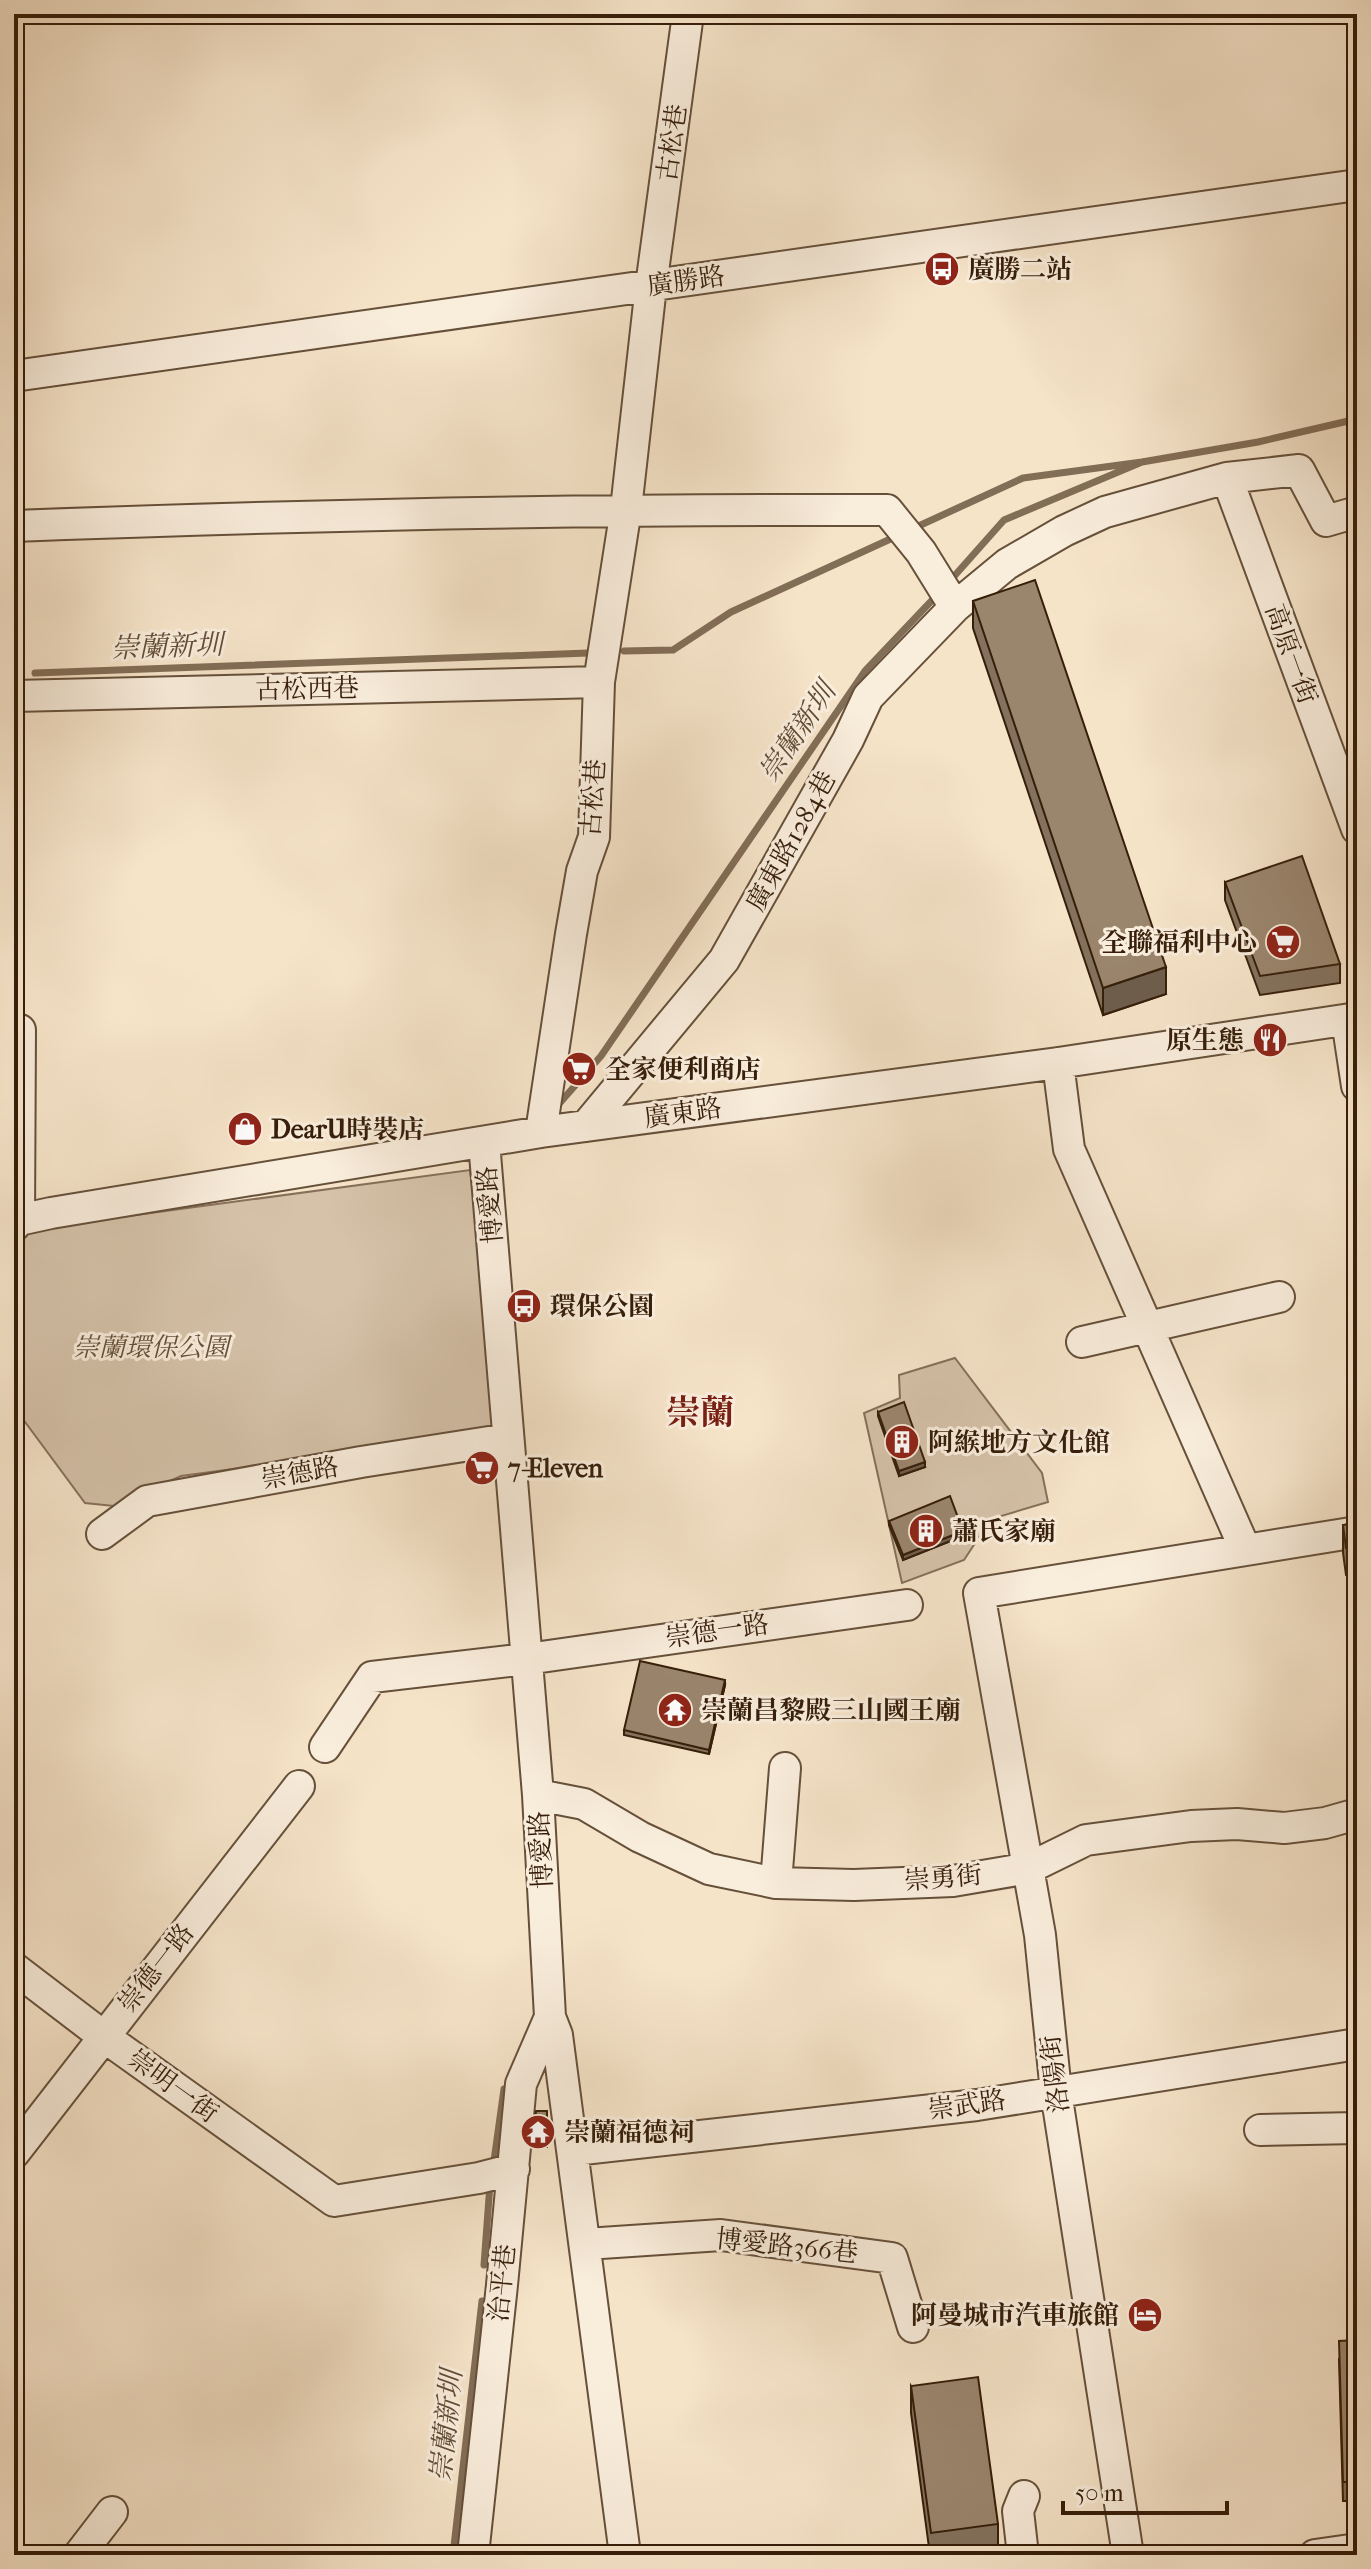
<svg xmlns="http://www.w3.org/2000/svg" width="1371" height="2569" font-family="'IM FELL French Canon','Noto Serif TC',serif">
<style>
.green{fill:#d5c2a9;stroke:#86705a;stroke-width:2}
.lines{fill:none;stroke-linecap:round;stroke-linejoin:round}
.stream{stroke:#826d56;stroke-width:7}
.minor-casing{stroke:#66503a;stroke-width:34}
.minor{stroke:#f9eddc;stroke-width:30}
.wall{fill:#84725e;stroke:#361e0a;stroke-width:2}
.shaded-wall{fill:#6c5d4c;stroke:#361e0a;stroke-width:2}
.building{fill:#9a856d;stroke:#361e0a;stroke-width:2}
.labels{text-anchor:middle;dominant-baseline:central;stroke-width:6;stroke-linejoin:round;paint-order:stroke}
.street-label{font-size:26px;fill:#361e0a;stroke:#f9eddc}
.poi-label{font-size:26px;font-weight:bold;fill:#361e0a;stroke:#f9eddc;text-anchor:start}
.park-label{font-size:26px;font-style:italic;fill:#664f3a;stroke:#f9eddc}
.water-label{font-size:28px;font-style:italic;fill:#624c36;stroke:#f9eddc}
.district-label{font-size:34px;font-weight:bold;fill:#7a1f14;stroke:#f9eddc}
</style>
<rect width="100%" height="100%" fill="#f6e4c9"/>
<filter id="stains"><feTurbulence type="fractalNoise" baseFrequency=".0025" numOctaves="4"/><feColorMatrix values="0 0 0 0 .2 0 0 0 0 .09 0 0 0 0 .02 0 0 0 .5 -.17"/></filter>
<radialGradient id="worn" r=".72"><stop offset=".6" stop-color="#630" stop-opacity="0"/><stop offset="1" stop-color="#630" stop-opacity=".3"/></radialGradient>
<path class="green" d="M470,1170L505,1433L181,1476L114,1506L85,1503L14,1407V1246L25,1230Z
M955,1358L1042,1473L1048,1502L991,1519L964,1560L902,1583L864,1413L900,1398L899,1375Z"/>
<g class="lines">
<path class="stream" d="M912,529L1023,478L1142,462L1258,442L1357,419
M949,582L1004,520L1142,462
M624,651L673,650L731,612L897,536
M35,673L588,653
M558,1105L601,1056L865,671L938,594
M493,2168L504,2089
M484,2265L490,2184
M453,2555L482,2301"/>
<g class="minor-casing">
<path id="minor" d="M14,376L1357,185
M1227,478L1357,829
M14,526C305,515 596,509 887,510L921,552L955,607
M14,696L599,682
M1347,1020L1357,1086
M1058,1063L1069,1149L1245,1549
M586,1126L724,960L848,740L868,697L955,607L1007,564L1064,531L1105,512L1227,478L1299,470L1326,521L1357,512
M541,1132L571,934L582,871L594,837L599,682L626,509L651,286L688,14
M484,1142L538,1795L550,2017L557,2035L625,2555
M14,1220H19L20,1030
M14,1226L19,1220L51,1213L541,1132L1058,1063L1357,1018
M1082,1342L1279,1297
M102,1534L147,1501L361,1462L508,1439
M325,1747L372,1677L527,1659L907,1605
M538,1795L584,1804L640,1837L709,1869L776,1883L854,1885L953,1881L1029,1868L1086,1840L1191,1826L1237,1824L1284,1828L1325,1823L1357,1814
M776,1883L785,1768
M14,1968L103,2036L334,2201L479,2178L514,2169
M1260,2130L1357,2128
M574,2150L977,2105L1357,2044
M14,2153L299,1786
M586,2244L721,2235L892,2258L913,2327
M79,2555L112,2512
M473,2555L502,2285L521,2084L550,2017
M1023,2555L1018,2511L1024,2496
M1128,2555L1056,2092L1040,1935L979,1593L1357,1532
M1315,2555L1357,2549"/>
</g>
<use href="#minor" class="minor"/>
</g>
<path class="wall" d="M973,601L1166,994L1103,1015L973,628Z
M1225,882L1340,964V983L1260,995L1225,900Z
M878,1412L925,1467L899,1476L878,1416Z
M889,1521L963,1536L903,1560L889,1525Z
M1357,1523V1588L1355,1574L1346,1575L1343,1553V1525Z
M725,1685L709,1754L624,1735V1730Z
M536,2111H547V2147H533Z
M1357,2340V2501H1343L1339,2359Z
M911,2386L998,2524V2552L971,2555H930L911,2413Z"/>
<path class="shaded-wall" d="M1166,967V994L1103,1015V988Z
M925,1462V1467L899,1476V1471Z
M963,1531V1536L903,1560V1555Z
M725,1680V1685L709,1754V1750Z"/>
<path class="building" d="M1035,580L1166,967L1103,988L973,601Z
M1302,856L1340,964L1260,976L1225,882Z
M904,1402L925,1462L899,1471L878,1412Z
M950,1496L963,1531L903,1555L889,1521Z
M1357,1523V1561L1355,1547L1346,1548L1343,1525Z
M640,1661L725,1680L709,1750L624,1730Z
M536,2111H547V2142H533Z
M1357,2340V2482H1343L1339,2341Z
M978,2377L998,2524L931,2533L911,2386Z"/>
<defs>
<g id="bus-disc" transform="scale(1.8)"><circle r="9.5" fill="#8f2418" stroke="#f9eddc"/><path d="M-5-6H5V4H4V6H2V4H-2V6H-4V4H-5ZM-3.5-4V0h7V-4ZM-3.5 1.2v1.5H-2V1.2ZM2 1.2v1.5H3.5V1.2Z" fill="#fff"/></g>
<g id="supermarket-disc" transform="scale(1.8)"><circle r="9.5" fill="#8f2418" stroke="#f9eddc"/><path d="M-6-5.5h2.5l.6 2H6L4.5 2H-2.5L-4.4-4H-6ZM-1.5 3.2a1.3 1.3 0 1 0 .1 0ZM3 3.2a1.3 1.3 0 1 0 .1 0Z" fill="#fff"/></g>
<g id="restaurant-disc" transform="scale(1.8)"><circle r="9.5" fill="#8f2418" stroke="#f9eddc"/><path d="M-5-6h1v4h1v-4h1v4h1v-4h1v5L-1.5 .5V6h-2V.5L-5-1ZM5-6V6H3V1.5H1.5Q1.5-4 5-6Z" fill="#fff"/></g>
<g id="shop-disc" transform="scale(1.8)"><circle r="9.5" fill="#8f2418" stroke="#f9eddc"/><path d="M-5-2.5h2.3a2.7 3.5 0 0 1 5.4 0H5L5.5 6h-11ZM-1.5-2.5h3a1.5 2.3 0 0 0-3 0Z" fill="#fff"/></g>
<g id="building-disc" transform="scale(1.8)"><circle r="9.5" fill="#8f2418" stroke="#f9eddc"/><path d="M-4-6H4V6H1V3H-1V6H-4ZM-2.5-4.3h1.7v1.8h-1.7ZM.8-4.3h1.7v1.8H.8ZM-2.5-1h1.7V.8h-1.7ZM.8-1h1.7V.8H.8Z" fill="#fff"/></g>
<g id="temple-disc" transform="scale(1.8)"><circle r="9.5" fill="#8f2418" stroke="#f9eddc"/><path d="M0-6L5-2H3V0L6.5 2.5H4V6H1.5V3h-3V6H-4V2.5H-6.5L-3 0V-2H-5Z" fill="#fff"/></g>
<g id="hotel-disc" transform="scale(1.8)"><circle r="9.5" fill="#8f2418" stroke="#f9eddc"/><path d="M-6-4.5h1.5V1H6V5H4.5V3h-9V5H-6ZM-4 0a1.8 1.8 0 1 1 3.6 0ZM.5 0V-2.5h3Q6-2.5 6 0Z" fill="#fff"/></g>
</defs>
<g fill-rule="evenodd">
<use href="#bus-disc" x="942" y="269"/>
<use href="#supermarket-disc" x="1283" y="942"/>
<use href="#restaurant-disc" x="1270" y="1040"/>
<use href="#supermarket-disc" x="579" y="1069"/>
<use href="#shop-disc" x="245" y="1129"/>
<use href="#bus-disc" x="524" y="1306"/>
<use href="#building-disc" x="902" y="1442"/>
<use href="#supermarket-disc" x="482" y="1468"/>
<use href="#building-disc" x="926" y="1531"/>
<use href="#temple-disc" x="675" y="1710"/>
<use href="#temple-disc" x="538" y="2132"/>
<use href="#hotel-disc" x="1145" y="2315"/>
</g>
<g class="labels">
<g class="street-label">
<text transform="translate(672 143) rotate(-82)">古松巷</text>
<text transform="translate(686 281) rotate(-8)">廣勝路</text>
<text transform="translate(1291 654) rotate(70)">高原一街</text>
<text transform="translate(307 689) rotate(-1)">古松西巷</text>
<text transform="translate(593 798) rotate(-86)">古松巷</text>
<text transform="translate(791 841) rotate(-61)">廣東路1284巷</text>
<text transform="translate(683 1113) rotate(-8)">廣東路</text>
<text transform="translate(490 1205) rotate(-95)">博愛路</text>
<text transform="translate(300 1473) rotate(-10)">崇德路</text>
<text transform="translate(717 1631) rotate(-8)">崇德一路</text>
<text transform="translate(541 1850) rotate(-93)">博愛路</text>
<text transform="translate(943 1878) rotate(-5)">崇勇街</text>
<text transform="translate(156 1968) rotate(-52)">崇德一路</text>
<text transform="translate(1055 2074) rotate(-97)">洛陽街</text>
<text transform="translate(173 2086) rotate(36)">崇明一街</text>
<text transform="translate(967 2105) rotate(-8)">崇武路</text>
<text transform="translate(787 2246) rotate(6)">博愛路366巷</text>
<text transform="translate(502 2283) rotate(-84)">治平巷</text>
</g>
<g class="poi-label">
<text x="968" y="269">廣勝二站</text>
<text x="1257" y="942" text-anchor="end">全聯福利中心</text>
<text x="1244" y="1040" text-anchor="end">原生態</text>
<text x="605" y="1069">全家便利商店</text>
<text x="271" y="1129">DearU時裝店</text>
<text x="550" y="1306">環保公園</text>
<text x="928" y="1442">阿緱地方文化館</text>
<text x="508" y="1468">7-Eleven</text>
<text x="952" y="1531">蕭氏家廟</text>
<text x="701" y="1710">崇蘭昌黎殿三山國王廟</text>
<text x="564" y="2132">崇蘭福德祠</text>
<text x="1119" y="2315" text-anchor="end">阿曼城市汽車旅館</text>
</g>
<g class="park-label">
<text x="151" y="1347">崇蘭環保公園</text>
</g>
<g class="water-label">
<text transform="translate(167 646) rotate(-2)">崇蘭新圳</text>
<text transform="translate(797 732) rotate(-56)">崇蘭新圳</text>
<text transform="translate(446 2426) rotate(-84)">崇蘭新圳</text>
</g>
<g class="district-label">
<text x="700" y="1413">崇蘭</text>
</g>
</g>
<rect width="1371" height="2569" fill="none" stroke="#f6e4c9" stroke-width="48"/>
<rect x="16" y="16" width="1339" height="2537" fill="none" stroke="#361e0a" stroke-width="4"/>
<rect x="24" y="24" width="1323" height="2521" fill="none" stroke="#361e0a" stroke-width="2"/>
<path d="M1063 2501v12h164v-12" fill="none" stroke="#361e0a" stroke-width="4"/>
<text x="1075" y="2501" font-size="24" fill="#361e0a" stroke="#f9eddc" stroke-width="6" paint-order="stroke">50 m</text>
<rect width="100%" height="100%" filter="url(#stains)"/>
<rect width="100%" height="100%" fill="url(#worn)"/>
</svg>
